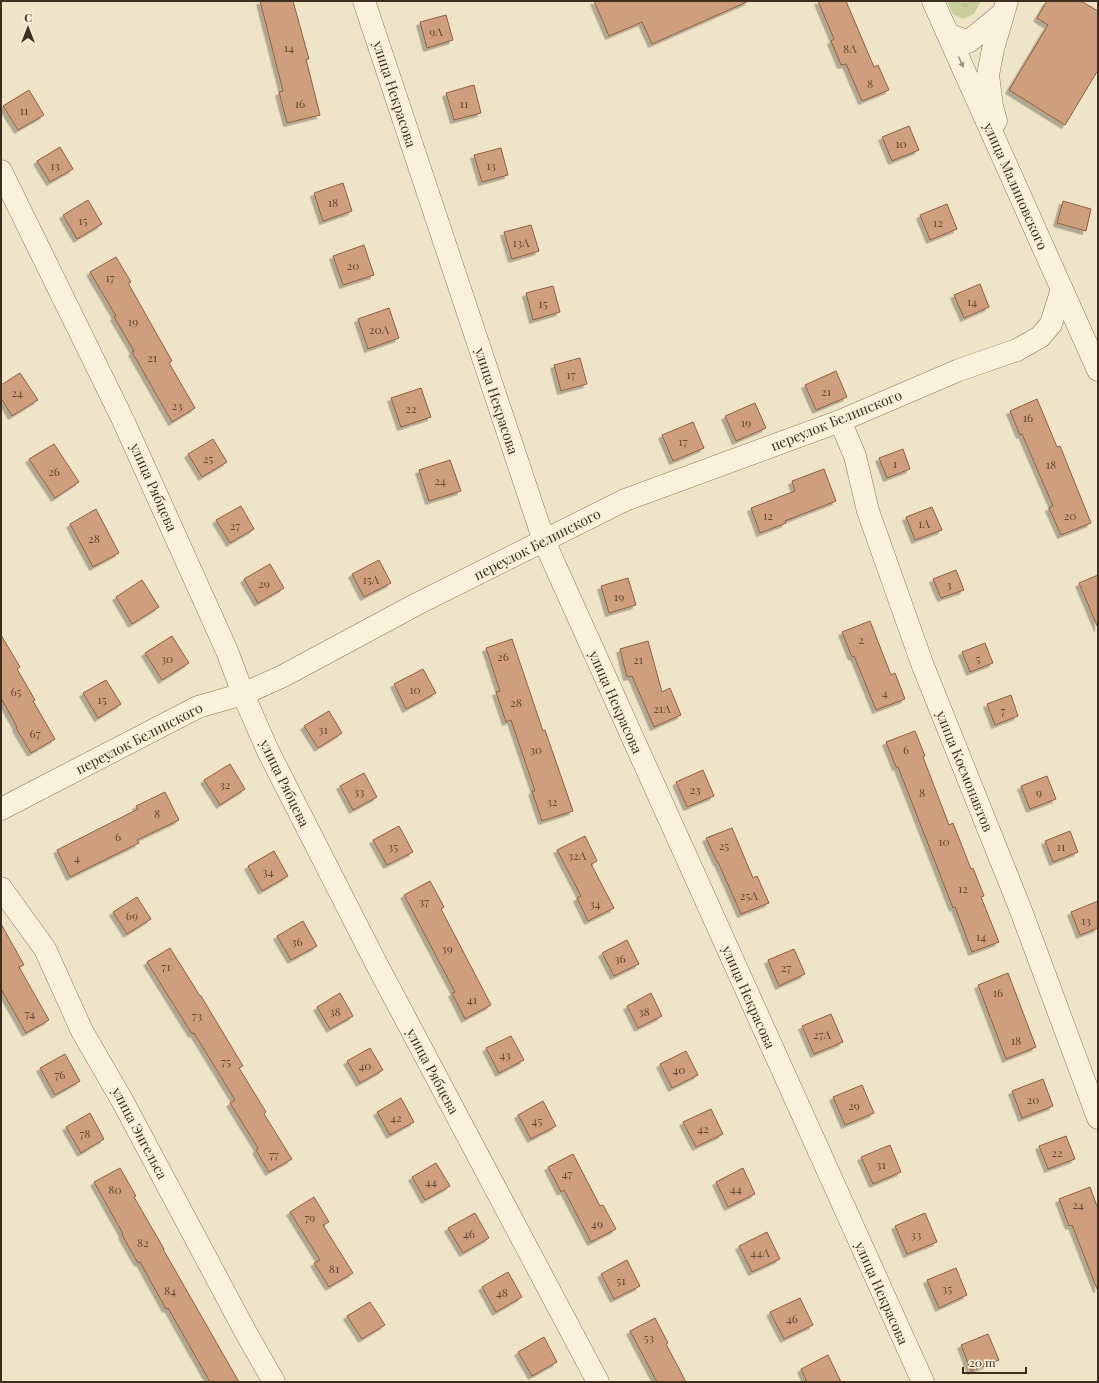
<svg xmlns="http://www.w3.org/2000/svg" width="1099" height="1383" font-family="'Playfair Display',serif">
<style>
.park{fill:url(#park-tufts)}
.building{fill:#cf9f7d;stroke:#8d5f41;filter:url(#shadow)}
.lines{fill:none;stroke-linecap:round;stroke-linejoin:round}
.minor-casing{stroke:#8d765c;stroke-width:23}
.minor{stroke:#faf1dc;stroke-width:22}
.oneway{fill:#9c907e}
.labels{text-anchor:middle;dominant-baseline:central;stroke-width:4;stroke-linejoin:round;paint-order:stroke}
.number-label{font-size:12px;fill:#624a37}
.street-label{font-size:14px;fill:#3d2e20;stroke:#f7eed8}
</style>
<defs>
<pattern id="park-tufts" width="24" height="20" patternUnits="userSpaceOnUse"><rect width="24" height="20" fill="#c9cf9b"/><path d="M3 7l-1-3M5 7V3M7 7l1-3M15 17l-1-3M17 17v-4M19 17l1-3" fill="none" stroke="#aeb285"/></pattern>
<filter id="shadow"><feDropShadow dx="-3.5" dy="3.5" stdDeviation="0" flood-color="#0004"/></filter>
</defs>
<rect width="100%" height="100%" fill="#f0e4c8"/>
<path class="park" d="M947,1H981L974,14L963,19L953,14Z"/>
<path class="building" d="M260,1H293L309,59H306L320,115L287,123L279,92L283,91Z
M594,1H749L652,44L642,22L609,36Z
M818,1H846L874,67L878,65L889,90L862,101L846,64L841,65L831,41L834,39Z
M1047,1H1081L1098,11V70L1065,125L1009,90L1048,25L1037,18Z
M446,15L453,40L427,48L420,22Z
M474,85L481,113L454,120L446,93Z
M29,90L44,115L18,130L3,106Z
M909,126L919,150L892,161L882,137Z
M60,147L73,169L50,182L37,161Z
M501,148L508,175L482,182L474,155Z
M343,183L352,211L323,221L314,193Z
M88,200L102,224L77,239L63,215Z
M1063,201L1091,209L1086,231L1057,223Z
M947,204L957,229L930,240L920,215Z
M531,225L539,251L512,259L504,232Z
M364,245L374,275L343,285L333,256Z
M116,257L131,282L128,283L172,361L169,363L195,408L172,422L132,352L134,351L114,317L116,316L90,272Z
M980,284L989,307L964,318L954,295Z
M553,286L560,312L533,320L526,293Z
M389,308L399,338L368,349L358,319Z
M580,358L587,384L561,391L554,365Z
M836,371L847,397L816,410L805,385Z
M20,373L38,400L12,416L1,398V385Z
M421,388L431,417L401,427L391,398Z
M1037,399L1057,447L1060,446L1091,523L1061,535L1049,508L1053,506L1022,434L1020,435L1010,411Z
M755,403L766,428L736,441L725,416Z
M693,422L704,448L673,461L662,435Z
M213,439L227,462L202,477L188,454Z
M54,444L79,482L55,498L29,459Z
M903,449L910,469L887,478L879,458Z
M450,460L461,491L429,501L419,470Z
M824,469L836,501L785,521L786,523L760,533L751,508L795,491L792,481Z
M241,506L254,529L230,543L216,520Z
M932,507L942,530L915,540L906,517Z
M96,509L119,553L93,567L70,524Z
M379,560L391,583L364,597L352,574Z
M270,564L284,588L258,603L244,579Z
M956,570L964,590L941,598L933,579Z
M1098,575V628L1079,583Z
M628,578L636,605L609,613L601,586Z
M142,580L159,607L132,624L116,597Z
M870,621L891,675L895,673L905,699L876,710L854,656L852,657L842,632Z
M1,635L20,667L17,669L35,700L33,701L55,739L31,753L16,728L17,727L1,698Z
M172,636L189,663L162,680L145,653Z
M512,639L543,731L545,730L573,811L542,821L532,791H535L511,720L506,722L496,692L500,691L486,648Z
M648,641L662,692L670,688L681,715L654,727L632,676L627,677L620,649Z
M985,643L993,663L970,672L962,652Z
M423,669L436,693L406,709L394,684Z
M106,680L121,704L98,718L83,693Z
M1011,695L1018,716L995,725L987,704Z
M329,711L342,733L318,748L304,726Z
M915,731L925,756L923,757L949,825L953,823L971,869L973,868L984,896L981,897L999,942L972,952L955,907L953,908L898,767H896L886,742Z
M230,764L245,789L220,805L204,780Z
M703,770L714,796L687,807L676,782Z
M364,773L377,797L353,810L340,786Z
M1047,776L1056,799L1030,809L1021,786Z
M165,792L179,820L137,840L139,843L70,877L57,850L138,809L136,806Z
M399,826L413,852L387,865L373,840Z
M732,828L753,878L757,876L769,903L741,914L718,862H717L706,838Z
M1070,831L1078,852L1053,862L1045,841Z
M585,836L597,861L591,864L614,908L588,921L577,898L581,896L557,850Z
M274,851L288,876L262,891L248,866Z
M430,881L444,907L441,909L491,1005L465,1019L452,993L455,992L404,895Z
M137,897L151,919L127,934L113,912Z
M1098,901V928L1080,935L1071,912Z
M303,921L317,946L291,960L277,936Z
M1,924L24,965L19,967L49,1020L26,1033L1,989Z
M627,940L639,964L614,976L602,953Z
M170,948L200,996H201L243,1066L239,1068L266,1112L264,1114L292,1159L269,1172L256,1150L258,1148L230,1103L235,1100L194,1033L192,1034L147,962Z
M794,949L805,974L779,986L768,960Z
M1008,973L1036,1047L1006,1059L978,985Z
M340,993L353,1016L330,1029L317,1007Z
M651,993L662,1016L638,1028L627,1006Z
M831,1014L843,1042L814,1054L802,1026Z
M511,1036L524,1060L499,1073L486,1048Z
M370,1048L383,1070L360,1083L347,1061Z
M686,1051L698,1075L672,1088L660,1064Z
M65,1054L80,1081L55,1095L40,1068Z
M1043,1079L1053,1106L1022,1118L1012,1091Z
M862,1085L874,1113L845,1125L833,1097Z
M401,1098L414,1122L390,1135L377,1112Z
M543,1101L556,1126L531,1139L518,1115Z
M711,1109L723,1134L696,1147L683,1122Z
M90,1113L104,1139L81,1153L66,1127Z
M1066,1136L1075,1159L1048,1169L1039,1146Z
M890,1145L901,1172L873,1184L861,1157Z
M573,1154L600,1206L603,1205L616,1229L591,1242L564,1190L561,1192L548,1167Z
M436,1163L450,1186L425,1200L412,1177Z
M120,1168L136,1196L134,1197L164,1249H163L239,1382H210L168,1308L166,1309L140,1262L138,1263L122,1235L123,1234L94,1182Z
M743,1168L755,1194L728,1207L716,1182Z
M1090,1187L1098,1209V1289H1097L1072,1225L1069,1226L1059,1199Z
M314,1197L329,1222L323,1225L353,1273L329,1287L314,1263L320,1260L290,1212Z
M475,1213L489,1238L463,1253L448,1228Z
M925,1213L937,1242L907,1254L895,1226Z
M767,1232L780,1259L752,1272L739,1246Z
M627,1260L640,1286L614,1299L601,1274Z
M956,1268L967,1295L939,1308L927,1280Z
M508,1272L522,1297L496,1312L482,1287Z
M800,1298L813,1325L784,1339L770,1312Z
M370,1302L385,1325L362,1339L347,1316Z
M655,1318L668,1343L666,1344L686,1382H657L630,1331Z
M988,1334L999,1360L971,1371L961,1345Z
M544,1337L557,1362L532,1376L518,1352Z
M828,1355L841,1382H807L801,1369Z"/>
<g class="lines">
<g class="minor-casing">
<path id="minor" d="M364,1L544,541L923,1382
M933,1L1098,370
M948,34L968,42L1002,14
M996,121L992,106L988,75L993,49L1007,1
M1,171L123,420L227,651L243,694L268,751L376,963L598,1382
M840,421L855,456L868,511L923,666L1020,908L1098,1118
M1,809L198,707L243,694L283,676L417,604L625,500L840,421L959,370L1017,350L1040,337L1051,324L1062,289
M1,888L45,949L82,1031L123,1102L245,1331L274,1382"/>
</g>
<use href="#minor" class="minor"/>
</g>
<defs><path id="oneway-solid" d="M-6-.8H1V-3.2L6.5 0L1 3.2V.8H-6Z"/></defs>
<use class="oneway" href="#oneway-solid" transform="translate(961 62) rotate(66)"/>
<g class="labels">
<g class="number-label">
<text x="436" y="31">9А</text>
<text x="289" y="47">14</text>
<text x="850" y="48">8А</text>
<text x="870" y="83">8</text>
<text x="300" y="103">16</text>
<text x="464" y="103">11</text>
<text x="24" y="110">11</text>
<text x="901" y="143">10</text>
<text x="55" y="165">13</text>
<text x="491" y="165">13</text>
<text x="333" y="202">18</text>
<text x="83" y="220">15</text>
<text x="938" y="222">12</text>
<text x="521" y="242">13А</text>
<text x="353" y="265">20</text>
<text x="110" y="277">17</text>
<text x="972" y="301">14</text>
<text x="543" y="303">15</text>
<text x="133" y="321">19</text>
<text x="379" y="329">20А</text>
<text x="152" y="357">21</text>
<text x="571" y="374">17</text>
<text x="826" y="391">21</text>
<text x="17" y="392">24</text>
<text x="177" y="405">23</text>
<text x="411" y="408">22</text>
<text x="1028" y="417">16</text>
<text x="746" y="422">19</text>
<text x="683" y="441">17</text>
<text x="208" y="458">25</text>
<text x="895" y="463">1</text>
<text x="1051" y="464">18</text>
<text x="54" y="471">26</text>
<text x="440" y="480">24</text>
<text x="768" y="515">12</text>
<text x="1070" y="515">20</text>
<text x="924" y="523">1А</text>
<text x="235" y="525">27</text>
<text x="94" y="538">28</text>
<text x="371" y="579">15А</text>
<text x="264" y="583">29</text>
<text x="949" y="584">3</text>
<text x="619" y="596">19</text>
<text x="861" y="639">2</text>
<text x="503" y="656">26</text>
<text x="167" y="658">30</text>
<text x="978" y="658">5</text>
<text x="638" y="659">21</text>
<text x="415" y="689">10</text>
<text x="16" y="691">65</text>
<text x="885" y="692">4</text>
<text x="102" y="699">15</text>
<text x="516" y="702">28</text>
<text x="662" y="708">21А</text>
<text x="1003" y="710">7</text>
<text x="323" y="729">31</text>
<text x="35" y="733">67</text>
<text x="536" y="749">30</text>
<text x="906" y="749">6</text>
<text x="225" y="784">32</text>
<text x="695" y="789">23</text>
<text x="359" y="791">33</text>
<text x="922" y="792">8</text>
<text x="1039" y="792">9</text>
<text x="552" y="801">32</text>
<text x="157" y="813">8</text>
<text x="118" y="836">6</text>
<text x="944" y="841">10</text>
<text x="724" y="845">25</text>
<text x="393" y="846">35</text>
<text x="1061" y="846">11</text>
<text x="577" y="855">32А</text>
<text x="77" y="857">4</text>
<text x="268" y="871">34</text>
<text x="963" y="888">12</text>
<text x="749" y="895">25А</text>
<text x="424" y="901">37</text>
<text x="595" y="903">34</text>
<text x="132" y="915">69</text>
<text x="1086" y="920">13</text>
<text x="981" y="936">14</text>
<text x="297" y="941">36</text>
<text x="447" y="948">39</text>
<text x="620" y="958">36</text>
<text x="166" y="966">71</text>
<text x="786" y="967">27</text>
<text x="998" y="992">16</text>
<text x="472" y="999">41</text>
<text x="335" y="1011">38</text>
<text x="644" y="1011">38</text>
<text x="30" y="1013">74</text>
<text x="197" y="1015">73</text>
<text x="822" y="1034">27А</text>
<text x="1016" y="1040">18</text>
<text x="505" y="1054">43</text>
<text x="226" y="1061">75</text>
<text x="365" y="1065">40</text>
<text x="679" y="1069">40</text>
<text x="60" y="1074">76</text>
<text x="1033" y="1099">20</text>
<text x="854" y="1105">29</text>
<text x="396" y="1117">42</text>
<text x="537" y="1120">45</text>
<text x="703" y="1128">42</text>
<text x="85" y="1133">78</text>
<text x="1057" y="1152">22</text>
<text x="274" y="1154">77</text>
<text x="881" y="1164">31</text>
<text x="567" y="1173">47</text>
<text x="431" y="1181">44</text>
<text x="736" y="1188">44</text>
<text x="115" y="1189">80</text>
<text x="1078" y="1204">24</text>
<text x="310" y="1217">79</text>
<text x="597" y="1223">49</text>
<text x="469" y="1233">46</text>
<text x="916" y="1234">33</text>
<text x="143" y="1242">82</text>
<text x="760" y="1252">44А</text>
<text x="334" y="1268">81</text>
<text x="621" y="1280">51</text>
<text x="947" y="1288">35</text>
<text x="170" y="1290">84</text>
<text x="502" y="1292">48</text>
<text x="792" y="1318">46</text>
<text x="649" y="1337">53</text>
</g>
<g class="street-label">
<text transform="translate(395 94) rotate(72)">улица Некрасова</text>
<text transform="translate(1016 186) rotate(66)">улица Малиновского</text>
<text transform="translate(497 401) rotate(72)">улица Некрасова</text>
<text transform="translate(836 420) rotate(-22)">переулок Белинского</text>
<text transform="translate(154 487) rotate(66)">улица Рябцева</text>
<text transform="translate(537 544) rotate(-27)">переулок Белинского</text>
<text transform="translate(616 702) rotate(66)">улица Некрасова</text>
<text transform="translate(139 738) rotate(-27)">переулок Белинского</text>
<text transform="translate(965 771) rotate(68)">улица Космонавтов</text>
<text transform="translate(285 783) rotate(64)">улица Рябцева</text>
<text transform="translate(749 997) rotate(66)">улица Некрасова</text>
<text transform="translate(433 1071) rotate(62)">улица Рябцева</text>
<text transform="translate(140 1133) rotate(62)">улица Энгельса</text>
<text transform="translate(882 1293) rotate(66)">улица Некрасова</text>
</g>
</g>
<rect width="1099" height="1383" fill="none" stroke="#3d2e20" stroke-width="4"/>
<g transform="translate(28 28)" stroke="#f7eed8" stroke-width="3" paint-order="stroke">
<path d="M0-3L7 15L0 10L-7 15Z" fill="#3d2e20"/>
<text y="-6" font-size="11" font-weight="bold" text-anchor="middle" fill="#3d2e20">С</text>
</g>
<path d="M963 1367v6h63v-6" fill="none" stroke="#3d2e20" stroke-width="2"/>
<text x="969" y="1367" font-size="12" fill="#3d2e20" stroke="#f7eed8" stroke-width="3" paint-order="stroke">20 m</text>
</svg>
